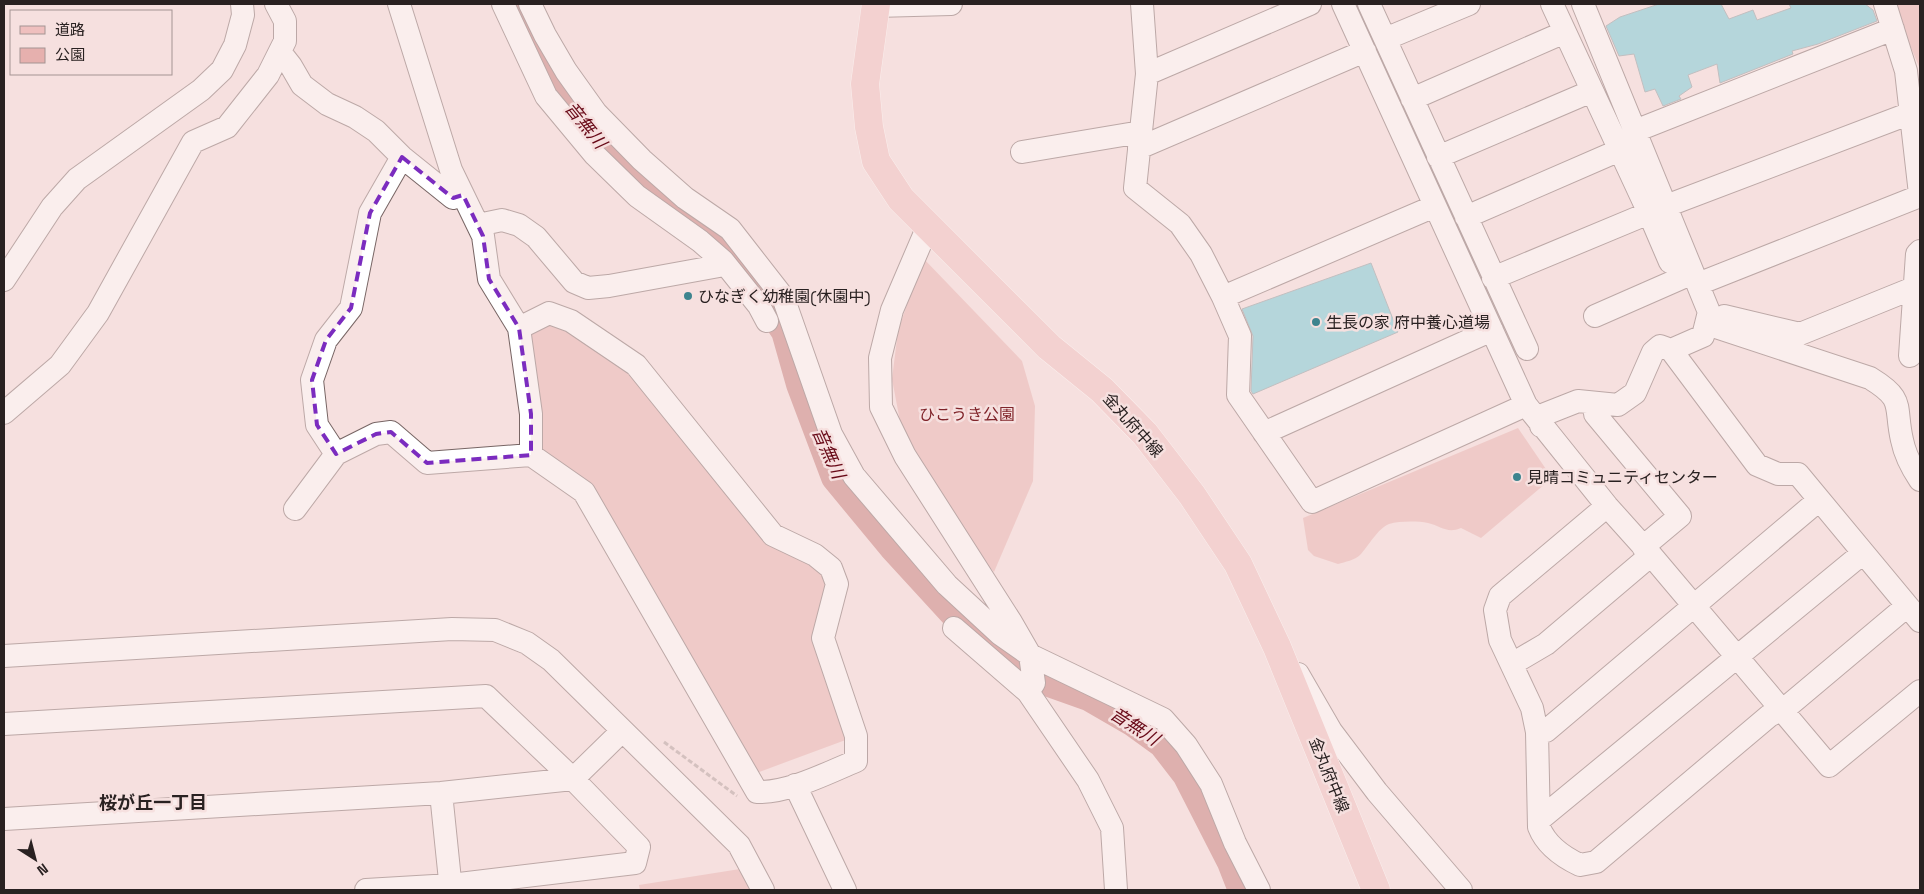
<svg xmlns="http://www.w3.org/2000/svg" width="1924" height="894" font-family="'Space Grotesk','Noto Sans JP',sans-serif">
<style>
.green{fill:#e6b0ae}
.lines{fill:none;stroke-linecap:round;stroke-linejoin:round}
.river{stroke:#c07573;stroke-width:30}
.building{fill:#66c9d8;stroke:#83979b}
.minor-casing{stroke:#776564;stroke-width:24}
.major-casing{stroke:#fff;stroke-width:29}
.path{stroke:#ac9b9a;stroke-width:3;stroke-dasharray:5 2.5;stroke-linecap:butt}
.minor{stroke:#fff;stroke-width:22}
.major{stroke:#efbfbe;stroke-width:28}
.marked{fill:none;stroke:#7b2cbf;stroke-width:4;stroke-dasharray:10 6;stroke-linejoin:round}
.poi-dot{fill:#3d848e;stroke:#f6e0df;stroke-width:2}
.labels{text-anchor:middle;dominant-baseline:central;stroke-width:5;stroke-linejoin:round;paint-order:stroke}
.poi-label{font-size:16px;fill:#292121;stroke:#f6e0df;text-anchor:start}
.park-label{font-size:16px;fill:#80242a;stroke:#f6e0df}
.street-label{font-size:16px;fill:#292121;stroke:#f6e0df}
.water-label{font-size:18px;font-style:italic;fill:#680917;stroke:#f6e0df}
.neighbourhood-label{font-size:18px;font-weight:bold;fill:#292121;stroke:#f6e0df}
</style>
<rect width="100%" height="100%" fill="#f6e0df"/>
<path class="green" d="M1893,4H1920V69Z
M923,258L1022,361L1035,406L1033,481L994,572L964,538L903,437L892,379L898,331Z
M556,319L634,368L774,543L822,565L831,584L819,638L851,738L751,775L588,487L536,450L524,330Z
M1518,428L1552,478L1481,538L1461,528C1447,534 1441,526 1428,523C1417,521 1400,521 1389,524C1378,528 1368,547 1360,555C1355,560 1345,562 1338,564L1314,556L1308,550L1303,518Z
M740,869L751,890H640L639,885Z"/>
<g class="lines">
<path class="river" d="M517,4L554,84L594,139L651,195L703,226L740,263L786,331L801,384L836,477L893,546L959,618L993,646L1044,680L1089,696L1134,722L1163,743L1187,774L1232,862L1243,890"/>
</g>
<path class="building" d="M1659,4H1721L1729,19L1753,10L1757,20L1791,8L1789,4H1865L1873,10L1877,21L1818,44L1792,51L1793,54L1720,83L1717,64L1688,75L1692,87L1679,96L1681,99L1663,106L1655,89L1645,92L1634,54L1619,56L1606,26L1620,17Z
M1371,263L1398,332L1253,394L1251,391L1253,336L1242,309Z"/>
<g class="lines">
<g class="minor-casing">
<path id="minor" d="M399,4L451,170L483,236L489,279L519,328L531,414V455
M503,4L546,96L595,155L637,196L700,241L723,261L759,306L767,321
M530,4L545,35L566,71L596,113L642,160L685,198L730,229L783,297L831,434L854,476L947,585L1000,634L1030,655L1163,719L1186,745L1211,784L1235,843L1259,890
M1142,4L1147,74L1135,188L1180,224L1201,254L1223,297L1240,336L1238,395L1312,502L1526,405
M1343,4L1526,405L1607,506L1651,555L1829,766L1920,691
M1369,4L1527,349
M1552,4L1649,213L1670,262L1693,273
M1583,4L1709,312L1703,336L1671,350
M1885,4L1906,71L1920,194
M876,6L951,4
M1385,39L1469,4
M280,52L291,66L302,85L327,104L355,117L376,131L402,157L453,198L463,195
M1147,74L1310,4
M1412,99L1565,32
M1635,131L1893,29
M1139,148L1365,51
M1022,152L1141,132
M1438,157L1592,91
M1666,206L1911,113
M1466,217L1620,150
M478,225L502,220L519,225L536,237L574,282L588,288L609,286L719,266L723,261
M928,226L892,310L880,358L881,407L905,456L1011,622L1030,655L1034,683L1028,692
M1493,278L1649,213
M4,280L52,207L77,179L201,90L222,70L235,45L243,15L242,4
M1698,284L1920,196
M1223,297L1435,206
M1595,316L1693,273
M1724,316L1800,334L1916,287
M1707,324L1870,378C1906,400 1894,405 1902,440C1905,455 1912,468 1920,480
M1910,356L1917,254L1920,251
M1595,403V414L1680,516L1643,547
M4,413L60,365L98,313L193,142L227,127L268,75L285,41V21L276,4
M1541,426L1545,414L1578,401L1618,405L1635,393L1653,352L1660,346L1671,350L1757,465L1778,474H1798L1920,621
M1264,433L1492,330
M336,454L317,425L312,380L326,340L351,308L370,213L402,157
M1607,506L1500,596L1495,610L1500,640L1532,708L1537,732L1539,827C1546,845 1563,857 1580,865L1596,862L1769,716L1788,706L1907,606
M295,509L336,454L376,434L391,432L427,463L531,455L584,492L757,792C789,793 827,773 856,761V736L823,638L837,584L831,568L815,555L773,535L636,365L571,321L549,313L519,328
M954,628L1028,692L1088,780L1112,828L1116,890
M4,656L452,629L495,630L527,643L551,660L739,845L763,890
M1512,664L1546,644L1651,555
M1298,674L1331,731L1377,792L1461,890
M4,724L486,696L573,779L639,847L635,863L451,885L366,890
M1537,732L1546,731L1819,500
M795,785L845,890
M441,793L451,890
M4,819L441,793L573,779L622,731
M1539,820L1863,553"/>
</g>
<g class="major-casing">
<path id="major" d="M876,4L865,84L869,127L876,161L901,199L1049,347L1102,390L1145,434L1192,495L1238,564L1277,647L1376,890"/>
</g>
<path class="path" d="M664,742L737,796"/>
<use href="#minor" class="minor"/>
<use href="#major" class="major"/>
</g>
<path d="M0 0H1924V894H0ZM402,157L453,198L463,195L483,236L489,279L519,328L531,414V455L427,463L391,432L376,434L336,454L317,425L312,380L326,340L351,308L370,213Z" fill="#f6e0df" fill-opacity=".55" fill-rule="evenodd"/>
<path class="marked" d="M402,157L453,198L463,195L483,236L489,279L519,328L531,414V455L427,463L391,432L376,434L336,454L317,425L312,380L326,340L351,308L370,213Z"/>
<g class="poi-dot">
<circle cx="688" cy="296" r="5"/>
<circle cx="1316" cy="322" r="5"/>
<circle cx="1517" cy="477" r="5"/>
</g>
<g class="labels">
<g class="poi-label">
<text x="698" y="296">ひなぎく幼稚園(休園中)</text>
<text x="1326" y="322">生長の家 府中養心道場</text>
<text x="1527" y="477">見晴コミュニティセンター</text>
</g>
<g class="park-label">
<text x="967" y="414">ひこうき公園</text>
</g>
<g class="street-label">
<text transform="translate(1133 425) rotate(48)">金丸府中線</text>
<text transform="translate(1329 775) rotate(68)">金丸府中線</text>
</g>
<g class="water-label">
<text transform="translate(586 125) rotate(51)">音無川</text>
<text transform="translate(829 453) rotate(66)">音無川</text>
<text transform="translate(1135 726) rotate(33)">音無川</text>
</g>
<g class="neighbourhood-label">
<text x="153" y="802">桜が丘一丁目</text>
</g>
</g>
<rect width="1924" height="894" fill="none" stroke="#292121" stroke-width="10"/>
<rect x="10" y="10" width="162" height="65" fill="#f6e0df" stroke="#a49493"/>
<rect x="20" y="26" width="25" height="8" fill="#efbfbe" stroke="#a49493"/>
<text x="55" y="35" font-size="15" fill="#292121">道路</text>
<rect x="20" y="48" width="25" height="15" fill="#e6b0ae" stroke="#a49493"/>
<text x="55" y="60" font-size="15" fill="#292121">公園</text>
<g transform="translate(35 859) rotate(144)" stroke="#f6e0df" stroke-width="4" paint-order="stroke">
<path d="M0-4L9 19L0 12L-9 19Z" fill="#292121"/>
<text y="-8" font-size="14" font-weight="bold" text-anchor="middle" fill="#292121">N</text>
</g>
</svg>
